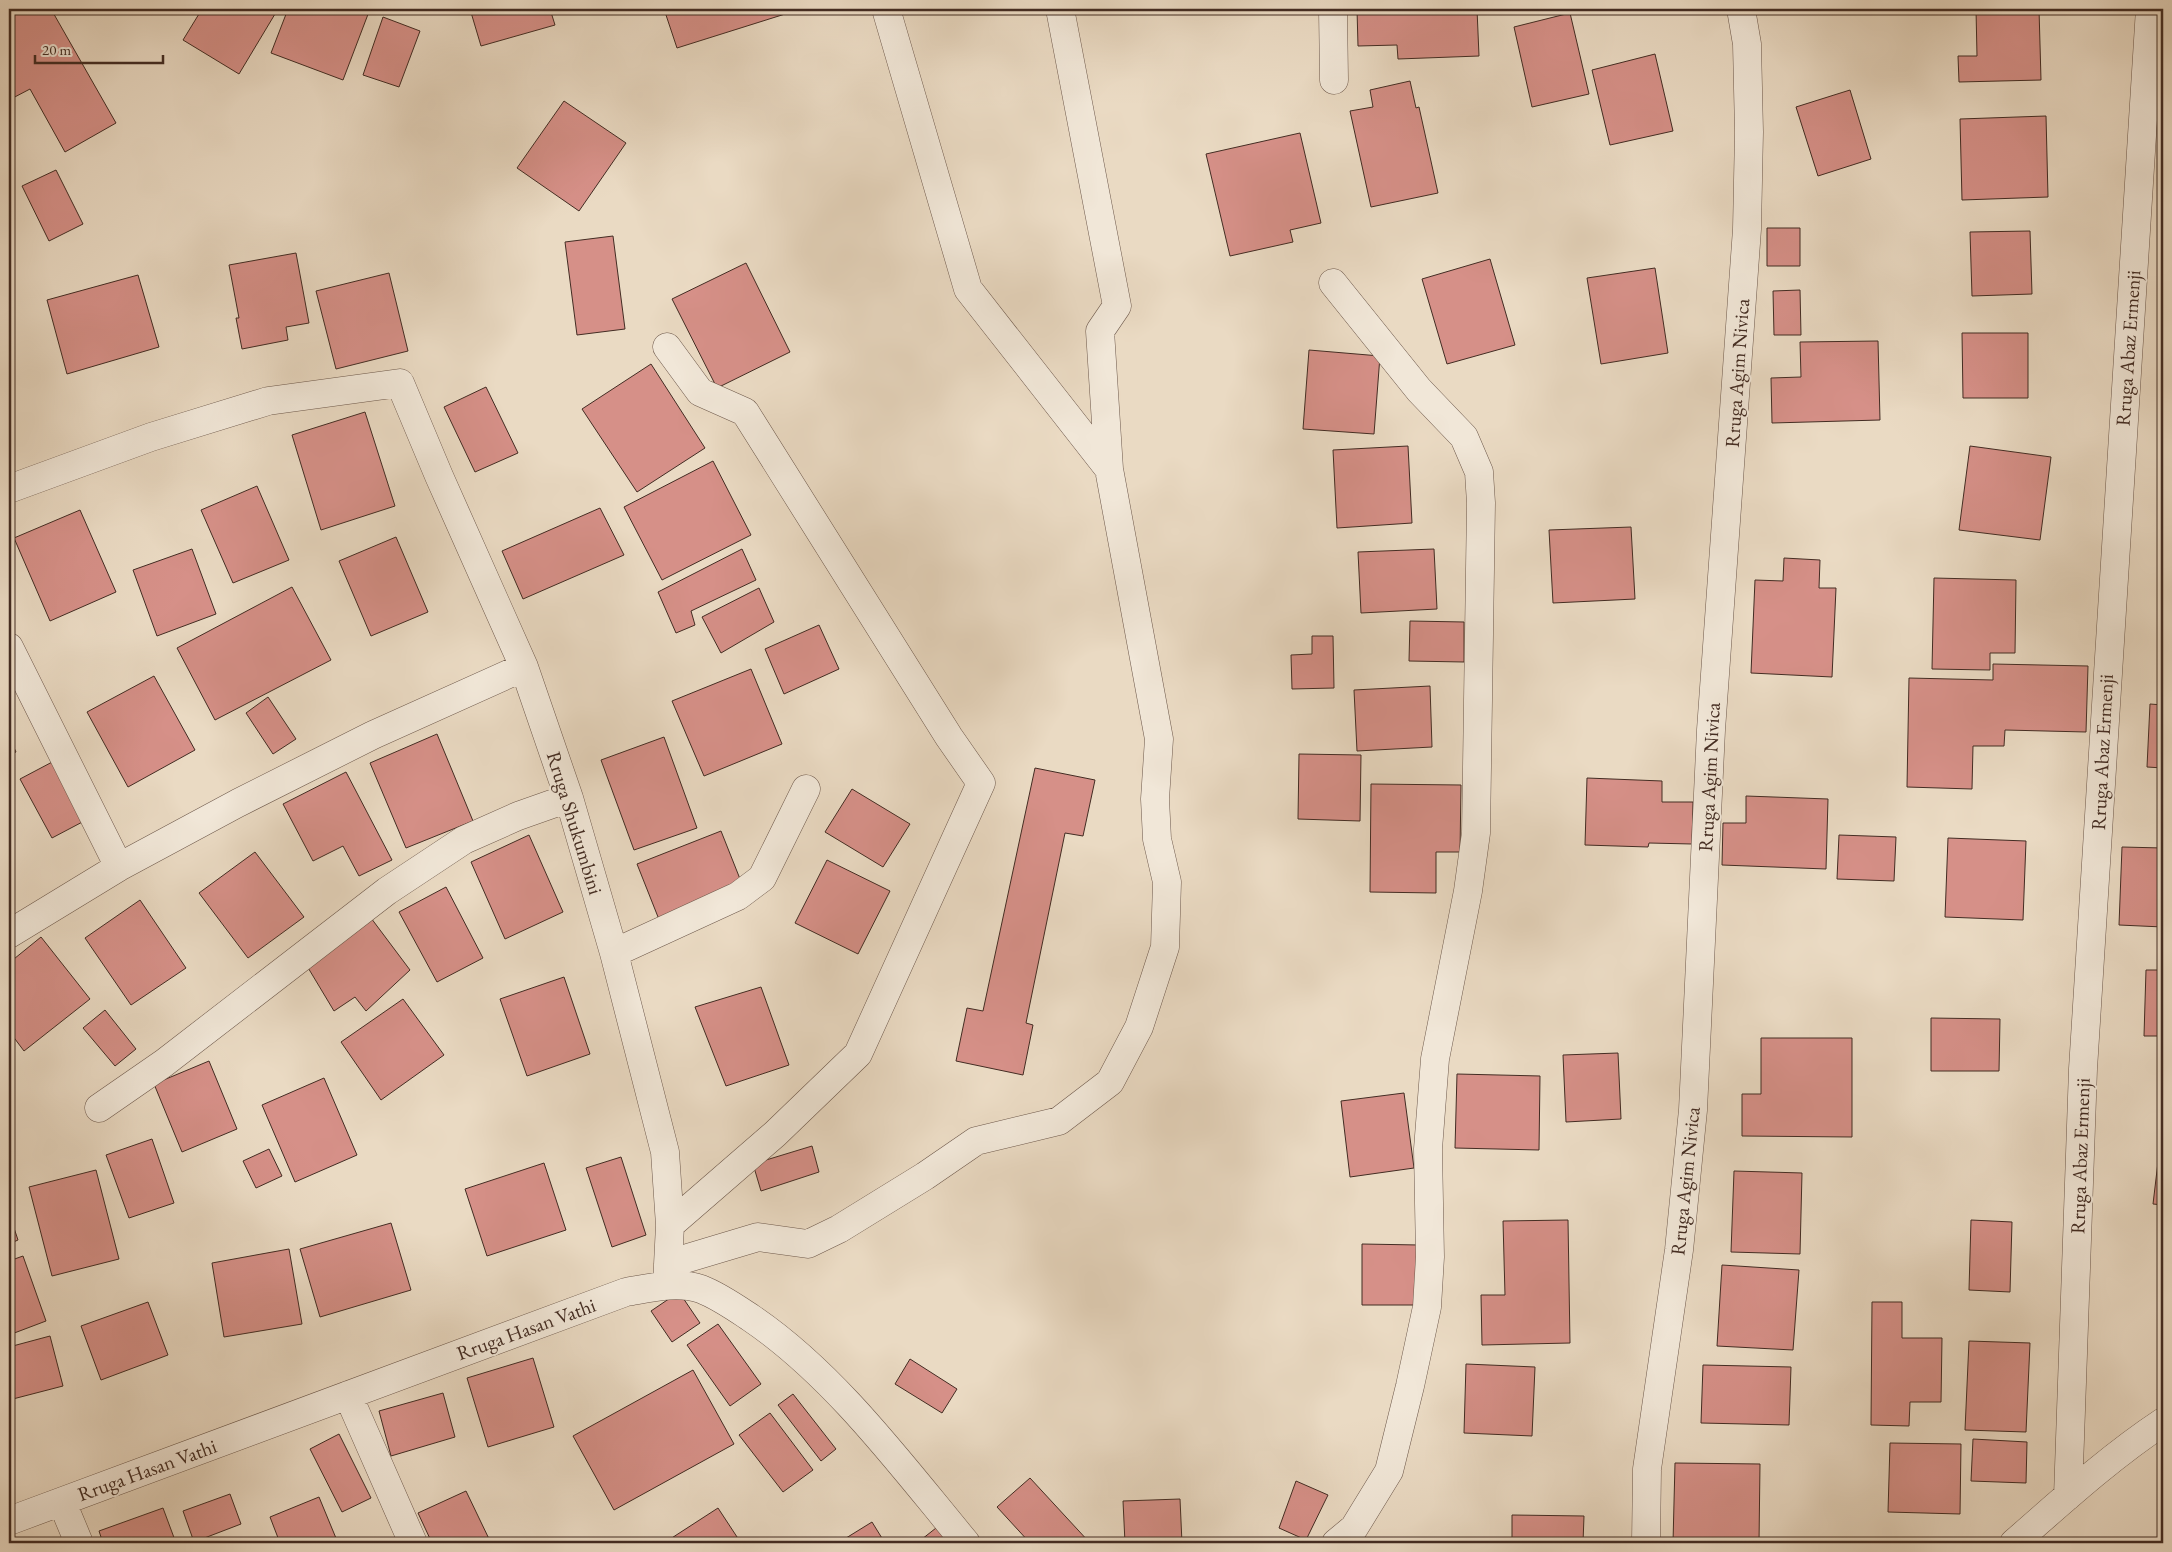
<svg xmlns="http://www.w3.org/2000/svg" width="2172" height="1552" font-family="'EB Garamond',serif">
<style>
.building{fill:#d69088;stroke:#432c23}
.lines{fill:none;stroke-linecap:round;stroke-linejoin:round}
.minor-casing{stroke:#6d584b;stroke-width:29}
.minor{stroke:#f1e7d8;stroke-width:28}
.labels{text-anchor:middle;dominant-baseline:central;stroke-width:4;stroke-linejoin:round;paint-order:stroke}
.street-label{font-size:20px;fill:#432c23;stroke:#f1e7d8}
</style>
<rect width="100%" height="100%" fill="#eadac3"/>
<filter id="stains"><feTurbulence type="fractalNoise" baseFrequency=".004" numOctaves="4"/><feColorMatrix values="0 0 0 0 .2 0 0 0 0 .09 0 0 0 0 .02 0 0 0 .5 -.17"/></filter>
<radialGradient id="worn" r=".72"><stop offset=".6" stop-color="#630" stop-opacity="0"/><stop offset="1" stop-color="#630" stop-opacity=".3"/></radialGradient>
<path class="building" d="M9,9H51L116,123L65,152L30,89L9,100Z
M202,9H278L239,74L183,40Z
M288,9H370L343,80L271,53Z
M470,9H550L555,25L481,46Z
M664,9H801L677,48Z
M1357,9H1477L1479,56L1398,59L1397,45L1358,46Z
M1976,9H2039L2041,80L1959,82L1958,56H1977Z
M1570,13L1589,94L1532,107L1514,27Z
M383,17L420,31L399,87L363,75Z
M1655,54L1673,131L1610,145L1592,70Z
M1410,81L1416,108L1419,107L1438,193L1371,207L1350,111L1373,107L1370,90Z
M1850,90L1871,159L1818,176L1796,107Z
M564,101L626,143L579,211L517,168Z
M2046,116L2048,197L1962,200L1960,119Z
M1300,133L1321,223L1290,230L1293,242L1230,256L1206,154Z
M56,170L83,224L49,241L22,186Z
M1767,228H1800V266H1767Z
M2030,231L2032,294L1972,296L1970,232Z
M613,236L625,329L577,335L565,242Z
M296,253L309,323L286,327L288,340L242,349L236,318H239L229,265Z
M1490,259L1515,345L1447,364L1422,279Z
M746,263L790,352L717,388L672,299Z
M1655,268L1668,353L1601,364L1587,278Z
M389,273L408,351L336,369L316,291Z
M138,275L159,347L67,374L47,300Z
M1800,290L1801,335H1774L1773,291Z
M1962,333H2028V398H1963Z
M1878,341L1880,420L1772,423L1771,378L1801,377L1800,342Z
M1309,350L1380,356L1374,434L1303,429Z
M651,364L705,448L637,492L582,409Z
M486,387L518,453L475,472L444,407Z
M365,412L395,506L321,530L292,435Z
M1408,446L1412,523L1337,528L1333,450Z
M1970,446L2051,457L2040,540L1959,530Z
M713,461L751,535L662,580L624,507Z
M257,486L289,560L233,583L201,510Z
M600,508L624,555L523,599L502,551Z
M80,510L116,592L50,621L14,538Z
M1631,527L1635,599L1553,603L1549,530Z
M396,537L428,612L371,636L339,561Z
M192,549L216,614L157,636L133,570Z
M742,549L756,580L691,611L695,625L676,633L658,592Z
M1434,549L1437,609L1361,613L1358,552Z
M1784,558L1820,560L1819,588H1836L1832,677L1751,673L1755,580L1783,581Z
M1934,578L2016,580L2015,653H1990V670L1932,669Z
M292,587L331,660L215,720L177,648Z
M759,588L774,622L721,653L702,617Z
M1410,621L1464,622V662L1409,661Z
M819,625L839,669L784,694L765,649Z
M1312,636H1333L1334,688L1292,689L1291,655L1312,654Z
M1993,664L2088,666L2086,732L2005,730L2004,746H1973L1972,789L1907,787L1909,678L1993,680Z
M751,669L782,744L704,776L672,701Z
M154,676L195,750L128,787L87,712Z
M1430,686L1432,747L1357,751L1354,690Z
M268,697L296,739L273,754L246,713Z
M2150,704L2163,705V768L2147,767Z
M437,734L473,821L406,848L370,763Z
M9,737L16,752L9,755Z
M664,737L697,828L634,850L601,760Z
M1299,754L1361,755L1360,821L1298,819Z
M56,760L88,819L52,838L20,779Z
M1035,768L1095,780L1083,836L1065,833L1026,1023L1033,1025L1023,1075L956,1061L967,1008L983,1011Z
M346,772L392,860L359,876L343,846L313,861L283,804Z
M1587,778L1662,781V802H1693L1692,844L1649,843L1648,847L1585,845Z
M1371,784L1461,785L1460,852H1436V893L1370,892Z
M852,789L910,824L883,867L825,832Z
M1746,796L1828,799L1826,869L1722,865L1723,823H1746Z
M721,831L744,889L660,922L637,864Z
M529,835L563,912L505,939L471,862Z
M1839,835L1896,837L1894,881L1837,879Z
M1948,838L2026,841L2023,920L1945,917Z
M2122,847L2163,848V927L2119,925Z
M255,852L304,917L248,958L199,893Z
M827,860L890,891L858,954L795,923Z
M446,887L483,958L437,982L399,912Z
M140,900L186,968L131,1005L85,938Z
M371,918L410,970L366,1011L355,997L334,1011L307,966Z
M41,937L90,999L24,1051L9,1031V963Z
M2146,970H2163V1036H2144Z
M564,977L590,1054L527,1076L500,999Z
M761,987L789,1065L726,1086L695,1007Z
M403,999L444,1055L381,1100L341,1042Z
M105,1010L136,1049L115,1066L83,1028Z
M1931,1018L2000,1019L1999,1071H1931Z
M1761,1038H1852V1137L1742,1136V1094H1761Z
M1618,1053L1621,1119L1566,1122L1563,1055Z
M209,1061L237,1129L182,1152L154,1084Z
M1457,1074L1540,1076L1539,1150L1455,1148Z
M324,1078L357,1155L295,1182L262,1105Z
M1404,1093L1414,1168L1350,1177L1341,1101Z
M2163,1120V1205L2153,1204Z
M152,1139L174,1203L129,1218L106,1155Z
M812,1146L819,1172L761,1191L753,1164Z
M269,1149L282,1176L256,1188L243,1161Z
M621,1157L646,1235L612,1247L586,1168Z
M544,1163L566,1230L487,1256L465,1189Z
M96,1170L119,1259L52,1276L29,1187Z
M1734,1171L1802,1173L1800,1254L1731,1252Z
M9,1213L18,1240L9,1244Z
M1568,1220L1570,1343L1482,1345L1481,1295H1505L1503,1221Z
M1971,1220L2012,1222L2010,1292L1969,1290Z
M391,1223L411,1290L320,1317L300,1249Z
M1362,1244L1419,1245L1415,1305H1362Z
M289,1249L302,1324L224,1337L212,1263Z
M23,1256L46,1321L9,1335V1261Z
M1722,1265L1799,1270L1793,1350L1717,1346Z
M679,1292L700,1323L672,1342L651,1311Z
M148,1302L168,1355L101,1380L81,1326Z
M1872,1302H1902V1338H1942L1941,1402H1910L1909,1426L1871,1425Z
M718,1324L761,1384L730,1406L687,1345Z
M50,1336L63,1386L9,1400V1347Z
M1969,1341L2030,1343L2026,1432L1965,1430Z
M533,1358L554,1427L488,1447L467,1378Z
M910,1359L957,1389L942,1413L895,1384Z
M1466,1364L1535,1367L1532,1436L1464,1433Z
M1703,1365L1791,1367L1789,1425L1701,1423Z
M693,1370L734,1444L614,1510L573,1436Z
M443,1393L455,1437L391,1456L379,1411Z
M793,1394L836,1449L821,1461L778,1405Z
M770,1413L813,1470L783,1492L739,1435Z
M339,1434L371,1498L342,1512L310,1449Z
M1973,1439L2027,1442L2026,1483L1971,1481Z
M1890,1443L1961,1444L1960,1514L1888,1512Z
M1675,1463L1760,1464L1759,1543H1673Z
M1030,1478L1090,1543H1030L997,1507Z
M1296,1481L1328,1495L1306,1540L1279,1528Z
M466,1491L491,1543H432L418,1513Z
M230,1494L241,1524L194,1542L183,1511Z
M319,1497L338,1543H280L270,1517Z
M1180,1499L1182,1543H1125L1123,1501Z
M163,1508L176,1543H103L99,1531Z
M718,1508L741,1543H664Z
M1512,1515L1584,1516L1583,1543H1512Z
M872,1522L885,1543H838Z
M936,1528L949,1543H917Z"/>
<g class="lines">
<g class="minor-casing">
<path id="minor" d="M1060,9L1117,306L1100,331L1109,469
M1333,9L1334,80
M1333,283L1419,390L1464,437L1479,472L1481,503L1476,833L1468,891L1435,1059L1428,1149L1430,1257L1427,1307L1410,1386L1389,1471L1354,1528L1336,1543
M667,347L700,392L745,412L949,737L981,783L858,1054L775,1134L670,1225
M9,489L151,437L268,401L400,383L439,476L524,667L569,798L614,953L665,1152L670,1225L667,1285
M9,647L119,867
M9,934L119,867L238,803L373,735L524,667
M614,953L738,896L762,878L806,789
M99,1108L164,1063L387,891L464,840L518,816L569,798
M668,1264L758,1237L808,1244L839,1229L925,1176L976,1141L1059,1121L1110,1082L1139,1027L1165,947L1167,882L1157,839L1155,799L1159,739L1109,469L968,289L886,9
M348,1395L413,1543
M2068,1496L2083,1069L2150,9
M62,1502L79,1543
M9,1521L626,1292C650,1288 677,1281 701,1289C719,1296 736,1308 751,1318C834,1374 902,1466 966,1543
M1646,1543L1647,1469L1679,1250L1693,1110L1711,730L1747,229L1749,132L1747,44L1741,9
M2014,1543C2062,1501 2110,1457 2163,1422"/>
</g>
<use href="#minor" class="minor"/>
</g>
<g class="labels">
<g class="street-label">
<text transform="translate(2128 348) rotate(-86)">Rruga Abaz Ermenji</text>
<text transform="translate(1737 373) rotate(-86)">Rruga Agim Nivica</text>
<text transform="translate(2102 752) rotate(-87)">Rruga Abaz Ermenji</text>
<text transform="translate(1709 777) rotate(-87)">Rruga Agim Nivica</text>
<text transform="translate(575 823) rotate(73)">Rruga Shukumbini</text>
<text transform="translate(2080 1156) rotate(-88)">Rruga Abaz Ermenji</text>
<text transform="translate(1685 1181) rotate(-84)">Rruga Agim Nivica</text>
<text transform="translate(526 1329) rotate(-20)">Rruga Hasan Vathi</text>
<text transform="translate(147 1470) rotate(-20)">Rruga Hasan Vathi</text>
</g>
</g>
<rect width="2172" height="1552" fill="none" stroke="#eadac3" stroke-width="30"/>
<rect x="10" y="10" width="2152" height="1532" fill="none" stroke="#432c23" stroke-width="2.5"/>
<rect x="15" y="15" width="2142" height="1522" fill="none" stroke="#432c23"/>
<path d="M35 55v8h128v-8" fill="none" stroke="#432c23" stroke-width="2.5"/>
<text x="42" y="55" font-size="15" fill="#432c23" stroke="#f1e7d8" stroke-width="4" paint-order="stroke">20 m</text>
<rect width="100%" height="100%" filter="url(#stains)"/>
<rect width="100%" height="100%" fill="url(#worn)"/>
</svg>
